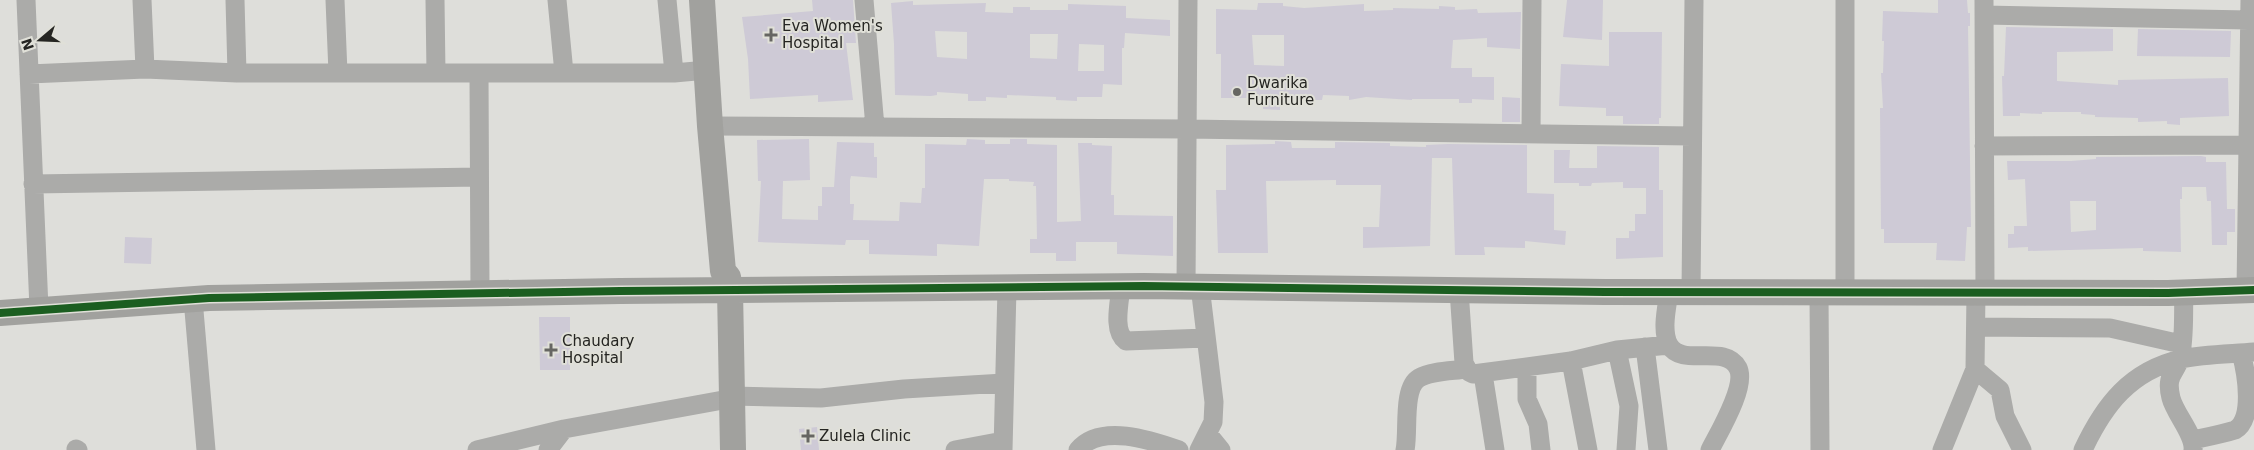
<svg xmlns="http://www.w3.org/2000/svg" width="2254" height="450" font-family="'DejaVu Sans',sans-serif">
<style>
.building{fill:#cecad6;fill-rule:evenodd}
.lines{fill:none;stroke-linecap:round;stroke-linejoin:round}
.street{stroke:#ababa9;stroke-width:19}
.secondary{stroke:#a1a19e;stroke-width:26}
.cycleway-casing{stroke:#e0e0d8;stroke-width:11}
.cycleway{stroke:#1b5e20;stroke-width:8}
.poi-dot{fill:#666662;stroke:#e0e0d8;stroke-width:2}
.labels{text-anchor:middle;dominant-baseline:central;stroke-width:4;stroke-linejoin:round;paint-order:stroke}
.poi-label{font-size:15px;fill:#252522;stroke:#e0e0d8;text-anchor:start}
</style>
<rect width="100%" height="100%" fill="#dededa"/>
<path class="building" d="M812,0H853L856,43H846L853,100L818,102V95L750,99L748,59L742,17L813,11Z
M1567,0H1603L1602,40L1563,37Z
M1938,0H1967L1968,13H1970V26H1968L1971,227H1967L1965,261L1936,260L1937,243H1884V229H1881L1880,108H1883L1881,73H1883L1884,41H1882L1883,11L1938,13Z
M913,1V5L986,3L985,12L1013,13V7H1030V10H1068V4L1126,6V18L1170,20V36L1125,33L1124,48H1122V85L1103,84L1102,97H1077V101L1056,100V97L1007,95V98L986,97V101H968V94L937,92V95L931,96L895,95L894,44L891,3ZM935,31L967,32V59L937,57ZM1030,34H1058L1057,59L1030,58ZM1079,44L1104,45V71H1078Z
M1258,3H1283V6L1304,8L1364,4V11L1393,10V8L1439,9V6L1455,7V10L1477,9L1478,13L1521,12L1520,49L1487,47V38L1453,40L1451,68H1472V77H1494V100L1472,99V103H1459V99H1412V100L1366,97L1349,100V96L1323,95L1322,100H1306V97H1280V110L1263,109V98H1221V54H1216V9L1257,10ZM1252,35H1284V66L1254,65Z
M2006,27L2113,29V51L2057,52V81L2118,85V80L2228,78L2229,116L2180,118V125L2167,124V121L2138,122V118L2095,117V115L2081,114V112H2042V114L2020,113V116H2003L2002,76H2004Z
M2138,29L2231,31L2230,57L2137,56Z
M1609,32H1662L1661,118H1659V124H1623V116H1606V108L1559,106L1561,64L1609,66Z
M1502,97L1520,98V122H1502Z
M809,139L810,180L783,181L782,219L818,220V206H822V187H834L837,142L874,143V157H877V178L851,176L850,180V204H854L853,220L899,221L900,202L921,203L922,188H925V144L966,145L967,139L985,140V144H1010V139H1027V144L1057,145V222L1081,221L1078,143H1092V145L1112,146L1111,195H1114V215L1173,216V256L1117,254V242H1076V261H1056V253H1030V239H1037L1036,186H1033L1034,182L1009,181V179H984L979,246L937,244V256L906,255L869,254V240H846L845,245L758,242L761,181H758L757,140Z
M1275,141L1291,142L1292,148H1335V142L1390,143V146L1426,147V145L1448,144L1527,145V193L1554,194V230L1566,231L1565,245L1525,241V248L1484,247L1485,255H1455L1452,158H1432L1430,246L1363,248V227H1379L1381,185H1336V180L1266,181L1268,253H1218L1216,190H1226V145L1275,144Z
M1597,146L1659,147V190H1663V257L1616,259V238H1629V231H1635V214H1646V188H1623V182L1592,183L1591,186H1579V183H1554V150H1570L1569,168H1597Z
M2201,156L2206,157V162H2226L2227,209H2235V232H2227V245H2212L2211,201H2207L2206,187H2182V199H2180L2181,252L2143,251V248L2028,251V247L2008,248V234H2014V226H2027L2025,179L2008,180L2007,161H2071L2096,159V157ZM2070,201H2096V230L2071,232Z
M125,237L152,238L151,264L124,263Z
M539,317H570V370H540Z
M817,427L819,450H801L799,429Z"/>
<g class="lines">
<path class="street" d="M26,0L39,309
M142,0L145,69
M235,0L237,73
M335,0L338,73
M435,0L436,73
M557,0L564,73
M667,0L674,73
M864,0L875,127
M1845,0V292
M1984,0L1985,292
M1984,15L2249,20
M479,73L480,293
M29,74L145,69L237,73H674L707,70
M710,126L1187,129L1692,136
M1531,134L1532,0
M1984,146L2254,145
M33,184L479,177
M1121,286C1120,301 1112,331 1126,341L1206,338
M1186,286L1188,0
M1459,290L1464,363L1469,372L1473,374L1571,361L1617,350L1669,345
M2246,291L2250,0
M1669,292C1667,307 1661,331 1669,345C1682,368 1725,343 1738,368C1747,386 1719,432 1710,450
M1691,292L1694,0
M1819,292L1820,450
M1976,292L1975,369L2000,390L2005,416L2022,450
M2184,292C2183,313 2185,338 2180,358C2176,374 2165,374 2171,398C2175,414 2195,435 2193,450
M193,299L206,450
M1976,327L2110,328L2181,344
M1645,347L1658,450
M1617,350L1629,406L1626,450
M1571,361L1588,450
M1527,367V399L1538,424L1541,450
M1483,374L1495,450
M732,396L821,398L904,389L1004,383
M1208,434L1221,450
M2193,440C2207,437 2222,434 2235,430C2254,419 2247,375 2241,353
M76,449L78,450
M477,450L564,429
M548,450L564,429L723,400
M955,450L1003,441
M1003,450L1007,288
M1078,450C1100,423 1151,440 1179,450
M1199,450L1213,422L1214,402L1200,286
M1405,450C1409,432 1402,388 1419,378C1431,371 1452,371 1466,369
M1942,450L1975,369
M2083,450C2104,405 2130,371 2181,359C2204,354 2230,354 2254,352"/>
<path class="secondary" d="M702,0L710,126L723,271L728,277L730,290L733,450
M0,313L209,298L620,291L1144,286L1605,292L2168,293L2254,290"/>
<g class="cycleway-casing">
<path id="cycleway" d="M0,313L209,298L620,291L1144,286L1605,292L2168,293L2254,290"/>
</g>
<use href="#cycleway" class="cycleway"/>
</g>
<g class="poi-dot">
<path d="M768.5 27.5h5v5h5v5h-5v5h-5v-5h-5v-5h5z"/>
<circle cx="1237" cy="92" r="5"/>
<path d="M548.5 342.5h5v5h5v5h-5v5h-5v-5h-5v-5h5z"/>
<path d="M805.5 428.5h5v5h5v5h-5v5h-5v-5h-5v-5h5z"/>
</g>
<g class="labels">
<g class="poi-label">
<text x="782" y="26">Eva Women's<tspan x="782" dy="17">Hospital</tspan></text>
<text x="1247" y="83">Dwarika<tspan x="1247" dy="17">Furniture</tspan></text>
<text x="562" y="341">Chaudary<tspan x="562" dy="17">Hospital</tspan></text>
<text x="819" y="436">Zulela Clinic</text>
</g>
</g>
<g transform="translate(40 40) rotate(251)" stroke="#e0e0d8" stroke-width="4" paint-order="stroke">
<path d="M0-4L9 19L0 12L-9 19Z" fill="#252522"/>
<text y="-8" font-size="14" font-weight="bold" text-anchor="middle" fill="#252522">N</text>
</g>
</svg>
